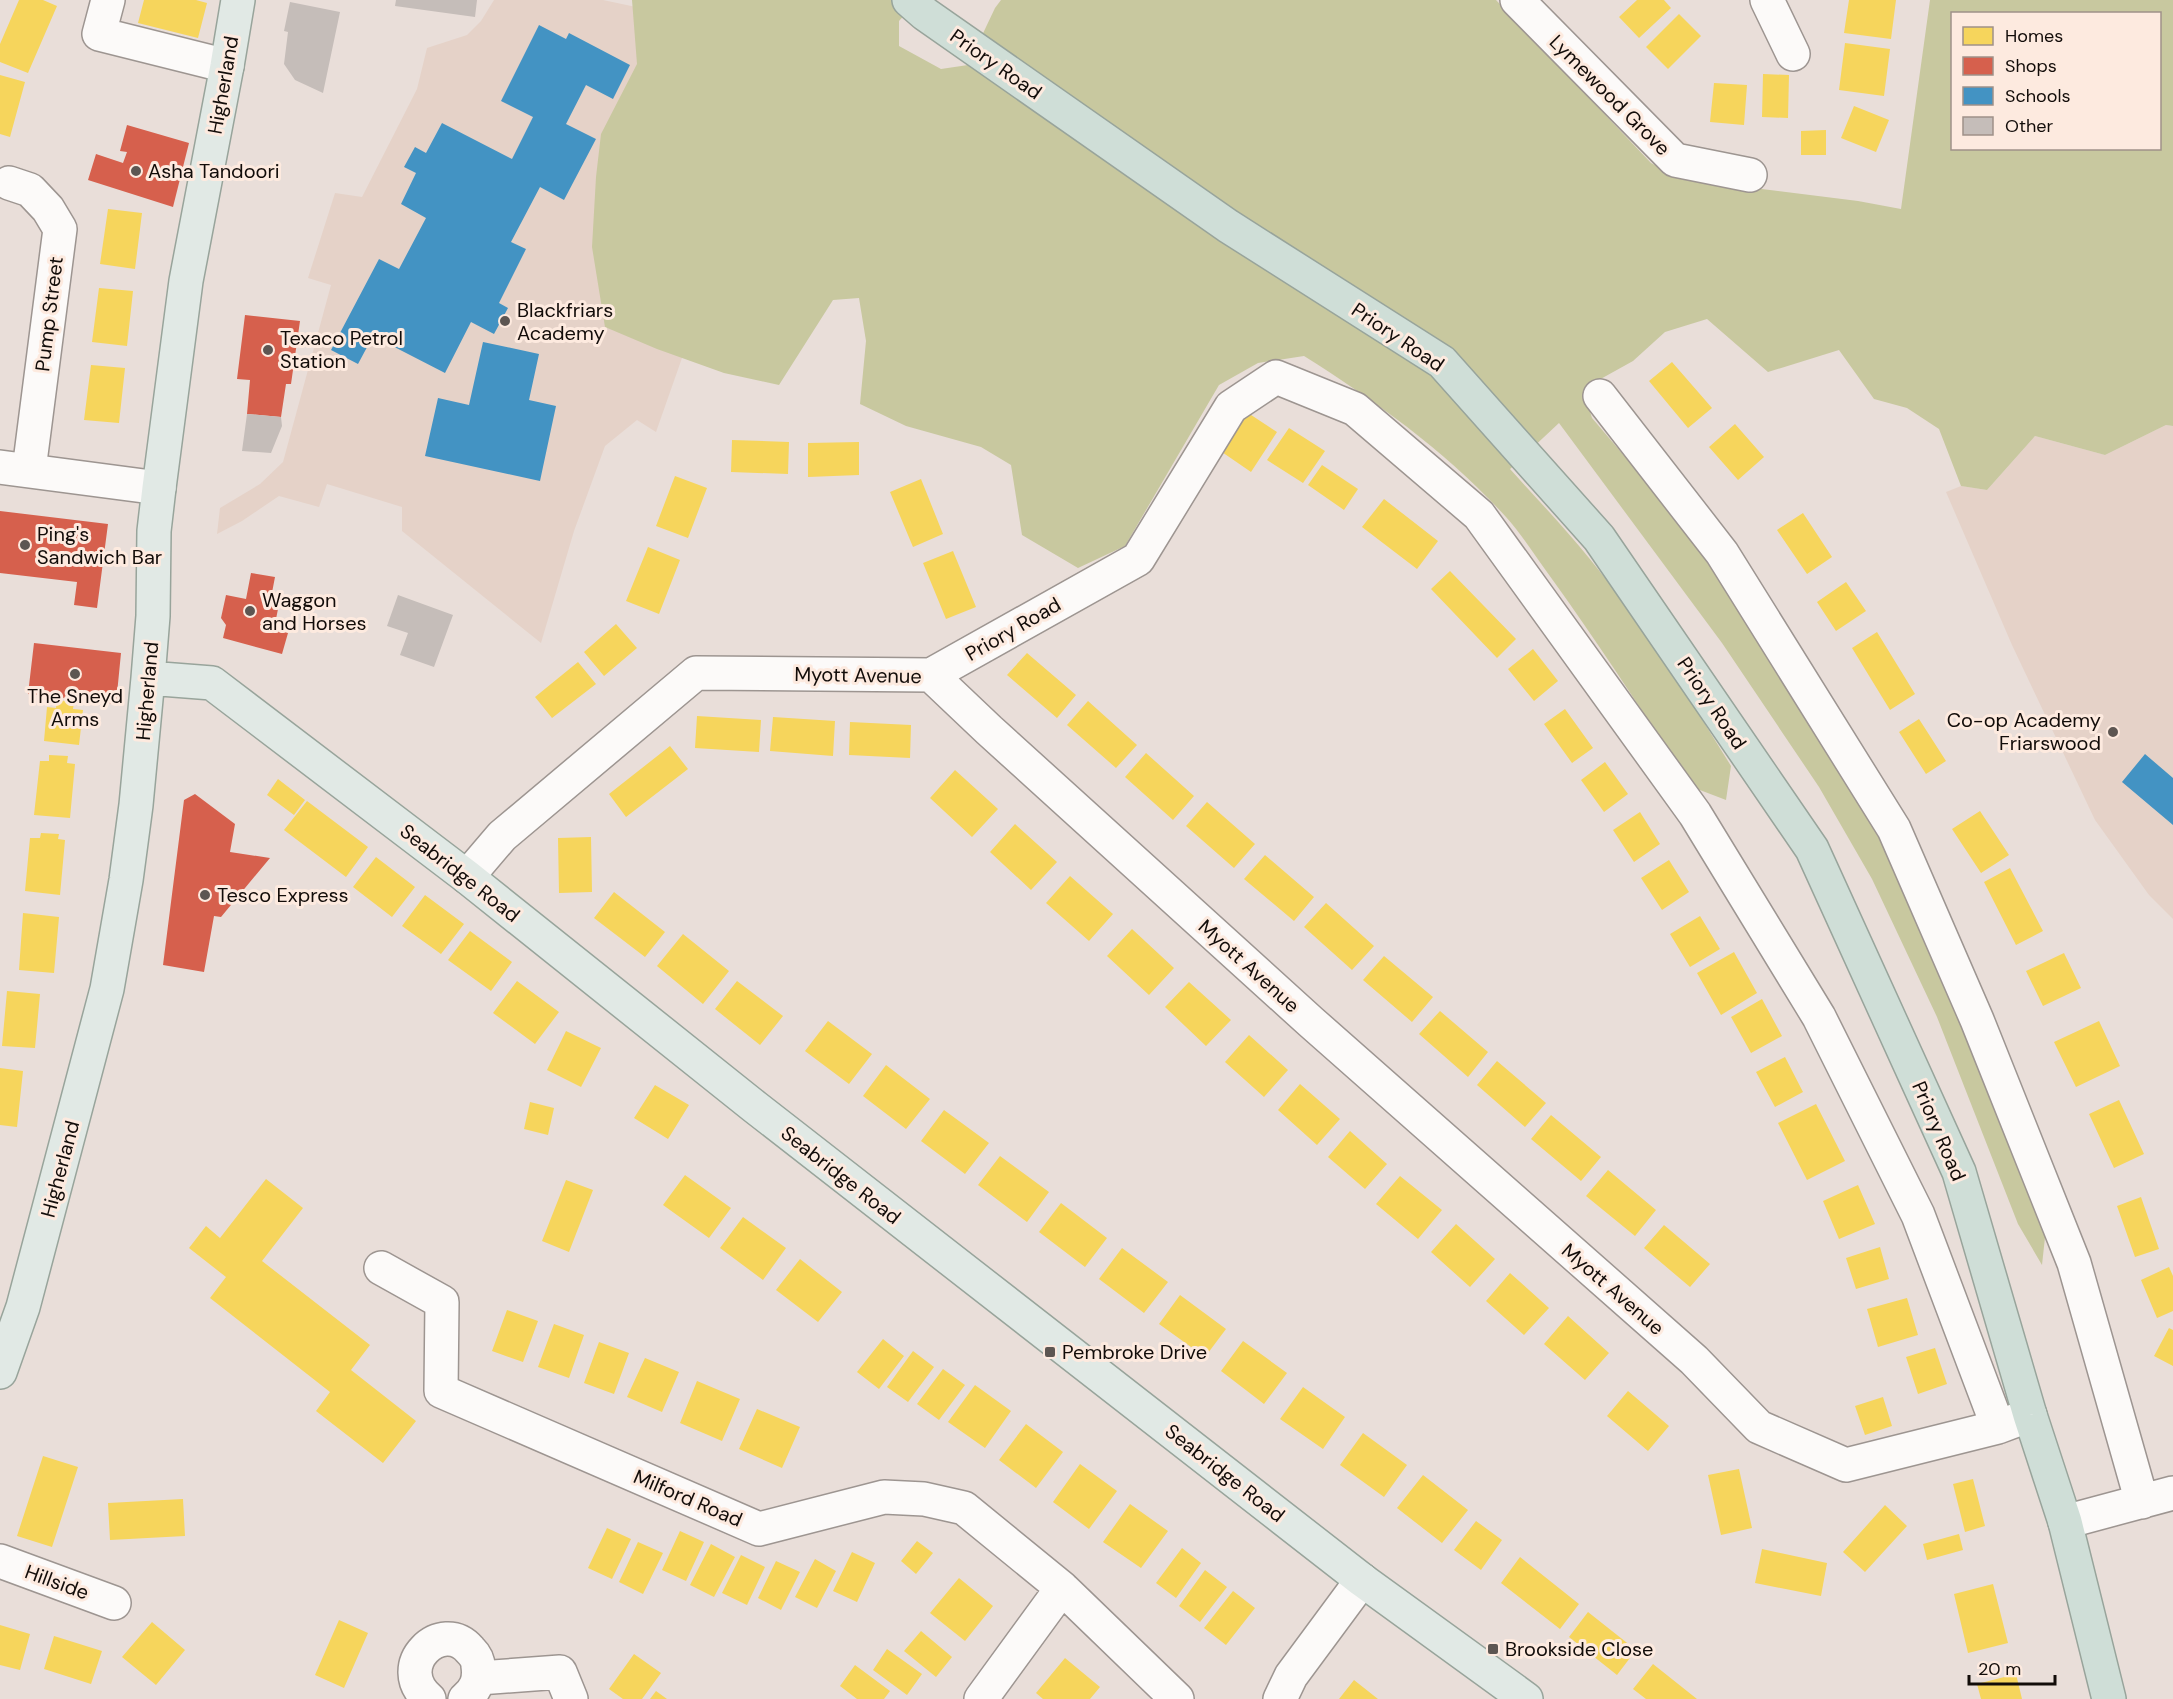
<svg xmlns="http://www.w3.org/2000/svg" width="2173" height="1699" font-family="'DM Sans',sans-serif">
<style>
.built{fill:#e5d2c8}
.green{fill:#c8c89f;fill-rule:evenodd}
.homes{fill:#f6d55c}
.shops{fill:#d6604d}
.schools{fill:#4393c3}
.building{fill:#c5bdb9}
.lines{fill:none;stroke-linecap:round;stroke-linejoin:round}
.minor-casing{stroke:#9d9591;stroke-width:36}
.major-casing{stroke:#98a49b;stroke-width:36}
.highway-casing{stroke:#98a49b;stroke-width:36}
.minor{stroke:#fcfaf9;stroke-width:33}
.major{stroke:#e1e9e5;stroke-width:33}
.highway{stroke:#cfded7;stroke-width:33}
.poi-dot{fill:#5d5652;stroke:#fdeadf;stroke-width:2}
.labels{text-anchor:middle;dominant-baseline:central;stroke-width:6;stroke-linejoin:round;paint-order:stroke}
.street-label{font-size:20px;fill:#120c09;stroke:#fdeadf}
.poi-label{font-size:20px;fill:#120c09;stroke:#fdeadf;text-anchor:start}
</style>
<rect width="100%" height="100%" fill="#e9ded9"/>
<path class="built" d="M494,0H603L744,30L682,358L656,432L637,420L605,446L574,531L541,643L402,531V507L327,484L319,507L279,496L242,521L217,534L220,508L260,484L283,462L331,285L308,278L335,193L362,197L417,89L427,48L467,35L481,21Z
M2166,425L2173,426V919L2149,895L2095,820L2012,645L1946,492L1961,486L1987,490L2035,436L2105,455Z"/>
<path class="green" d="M632,0H918L899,21V46L941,69L968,65L995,8L1001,0H1496L1651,163L1681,179L1858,201L1901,209L1930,0H2173V426L2166,425L2105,455L2035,436L1987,490L1961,486L1939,429L1907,408L1874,399L1839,350L1768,372L1707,319L1665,332L1633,361L1597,381L1584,392L1592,418L1638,472L1700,552L1809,709L1872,817L2047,1219L2042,1265L2018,1224L1937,1017L1872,879L1819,787L1722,643L1559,423L1510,469C1536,498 1564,527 1589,558C1643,623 1687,695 1731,766L1726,800L1692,787C1646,717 1601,647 1552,579C1537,559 1523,536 1506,517C1448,453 1377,402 1304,356L1258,363L1219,385L1125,546L1078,568L1022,535L1011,465L981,447L906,426L860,404L866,341L859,298L833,300L779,385L724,373L657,349L605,327L592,247L596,177L601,134L637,64ZM1952,14H2160V148H1952Z"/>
<path class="homes" d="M19,0H43L57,6L28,73L0,62V44Z
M144,0H196L207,3L198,38L138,23Z
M1637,0H1664L1671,8L1639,38L1619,17Z
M1849,0H1896L1891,39L1844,33Z
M1679,14L1701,36L1668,69L1646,47Z
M1845,43L1890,49L1884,96L1839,90Z
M1763,74L1789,75L1788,118L1762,117Z
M0,75L25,82L10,137L0,134Z
M1714,83L1747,85L1744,125L1710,122Z
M1854,106L1889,120L1876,152L1841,138Z
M1826,130V155H1801V131Z
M108,209L142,213L135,269L100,264Z
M99,288L133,291L127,346L92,342Z
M1672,362L1712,408L1688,428L1649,381Z
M91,365L125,368L119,423L84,420Z
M1245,411L1277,432L1251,472L1219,450Z
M1735,424L1764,457L1738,480L1709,447Z
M1289,428L1325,451L1303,483L1267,460Z
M732,440L789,442L788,474L731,472Z
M859,442V475L808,477V443Z
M1322,465L1358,489L1344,510L1308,485Z
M675,476L707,488L688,538L656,526Z
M921,479L943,534L913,547L890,492Z
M1384,499L1438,541L1417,569L1362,527Z
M1803,513L1832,557L1807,574L1777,530Z
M648,547L680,560L659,614L626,601Z
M953,551L976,607L946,619L923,563Z
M1450,571L1516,639L1497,658L1431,589Z
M1846,582L1866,611L1836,631L1817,602Z
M616,624L637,648L604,676L584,652Z
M1877,632L1915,694L1890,710L1852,648Z
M1533,649L1558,681L1534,701L1508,669Z
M1027,653L1076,695L1057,718L1007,675Z
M578,662L596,684L552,718L535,697Z
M57,700L74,702L73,709L83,710L79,745L44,741L47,707L56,708Z
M1088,701L1137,745L1116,768L1067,725Z
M1565,709L1593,748L1572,763L1544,724Z
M697,716L761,720L759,752L695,748Z
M773,717L835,721L833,756L770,751Z
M1919,719L1946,761L1926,774L1899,732Z
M850,722L911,725L910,758L849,755Z
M670,746L688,769L626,817L609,794Z
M1146,753L1194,796L1173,820L1125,777Z
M49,755L68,756L67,763L75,764L70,818L34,815L40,761H49Z
M1605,762L1628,794L1604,812L1581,780Z
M955,770L998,809L972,837L930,798Z
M278,779L305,800L294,815L267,795Z
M307,801L368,847L346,877L284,830Z
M1207,802L1255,844L1234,868L1186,826Z
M1980,811L2009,855L1981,873L1952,829Z
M1640,812L1660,844L1634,862L1613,830Z
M1015,824L1057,862L1031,890L990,852Z
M41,833L59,834L58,839L65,840L60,895L25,891L30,838H40Z
M591,837L592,892L559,893L558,838Z
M1265,855L1314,897L1294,921L1244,879Z
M376,857L415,887L392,917L353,887Z
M1669,860L1689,892L1662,910L1641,878Z
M2010,868L2043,931L2016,945L1984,882Z
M1070,876L1113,914L1089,941L1046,903Z
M614,892L665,932L645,957L594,918Z
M425,895L464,924L441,954L402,926Z
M1326,903L1374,946L1352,970L1304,927Z
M23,913L59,917L54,973L19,970Z
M1700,916L1720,949L1690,967L1670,934Z
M1132,929L1174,968L1149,995L1107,956Z
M470,931L512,962L491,991L448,960Z
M683,934L729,971L703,1004L657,966Z
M1734,952L1757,993L1721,1015L1697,973Z
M2064,953L2081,988L2043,1006L2026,971Z
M1384,956L1433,997L1412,1022L1363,980Z
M517,981L559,1012L535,1044L493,1013Z
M737,981L783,1016L760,1045L715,1009Z
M1189,982L1231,1020L1206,1046L1165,1007Z
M7,991L40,994L35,1048L2,1046Z
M1762,999L1782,1036L1751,1053L1731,1017Z
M1440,1011L1488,1052L1468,1077L1419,1034Z
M828,1021L872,1054L849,1084L805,1051Z
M2099,1021L2120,1066L2076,1087L2054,1042Z
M566,1031L601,1048L581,1087L547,1070Z
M1249,1035L1288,1070L1264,1097L1225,1062Z
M1785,1057L1803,1092L1775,1107L1756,1072Z
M1497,1061L1546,1103L1525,1127L1477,1085Z
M886,1065L930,1099L906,1129L863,1096Z
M0,1068L23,1071L17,1127L0,1125Z
M1300,1084L1340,1119L1317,1145L1278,1110Z
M655,1085L689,1105L668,1139L634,1118Z
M2119,1100L2144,1154L2114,1168L2089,1114Z
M530,1102L554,1108L548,1135L524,1129Z
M1816,1104L1845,1161L1807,1180L1778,1123Z
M944,1110L989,1143L965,1174L921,1141Z
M1551,1115L1601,1157L1581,1181L1531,1139Z
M1350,1131L1387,1164L1365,1189L1328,1157Z
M1000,1156L1049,1192L1027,1222L978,1185Z
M1608,1170L1656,1210L1635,1236L1586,1196Z
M685,1175L731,1208L709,1238L663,1205Z
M1400,1176L1442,1210L1418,1239L1376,1204Z
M266,1179L303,1208L262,1261L370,1345L351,1370L416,1421L383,1463L316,1411L330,1392L210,1298L226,1277L189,1248L206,1226L220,1238Z
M566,1180L593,1190L569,1252L542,1241Z
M1858,1185L1875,1224L1839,1239L1823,1201Z
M2141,1197L2159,1249L2135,1257L2117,1206Z
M1061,1203L1107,1238L1085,1267L1039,1232Z
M743,1217L786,1248L763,1280L720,1248Z
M1456,1224L1495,1259L1470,1287L1431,1252Z
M1664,1225L1710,1264L1690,1287L1644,1248Z
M1880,1247L1889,1279L1856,1289L1846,1258Z
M1122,1248L1168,1282L1144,1313L1099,1279Z
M800,1259L842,1292L818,1322L776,1290Z
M2169,1267L2173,1276V1311L2157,1318L2141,1280Z
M1510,1273L1549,1308L1524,1335L1486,1301Z
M1180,1295L1226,1329L1205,1357L1159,1324Z
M1907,1298L1918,1335L1878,1347L1867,1309Z
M507,1310L538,1321L523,1362L492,1351Z
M1568,1316L1609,1353L1585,1380L1544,1344Z
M554,1324L584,1335L569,1378L538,1367Z
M2169,1328L2173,1330V1366L2154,1356Z
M883,1339L904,1356L879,1389L857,1372Z
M1243,1341L1287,1373L1264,1404L1221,1371Z
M599,1342L629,1353L614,1394L584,1383Z
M1935,1348L1947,1384L1918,1394L1906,1357Z
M913,1351L934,1367L908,1402L887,1387Z
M645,1358L679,1372L662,1412L627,1397Z
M943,1369L965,1385L939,1420L917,1404Z
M697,1381L740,1399L722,1441L680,1423Z
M975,1385L1011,1411L985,1448L948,1422Z
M1303,1387L1345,1417L1323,1449L1280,1419Z
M1628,1391L1669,1426L1648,1451L1607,1416Z
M1883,1397L1892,1426L1865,1435L1855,1406Z
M757,1409L800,1427L782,1468L739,1449Z
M1026,1424L1063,1452L1036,1488L999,1460Z
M1363,1433L1407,1465L1384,1497L1340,1465Z
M43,1456L78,1467L52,1547L17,1536Z
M1080,1464L1117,1491L1089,1529L1053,1502Z
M1739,1469L1752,1528L1721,1535L1708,1475Z
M1423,1475L1468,1510L1442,1543L1397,1508Z
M1973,1479L1985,1526L1965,1532L1953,1484Z
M183,1499L185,1536L110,1540L108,1503Z
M1130,1504L1168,1531L1141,1568L1103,1542Z
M1885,1505L1907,1526L1865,1572L1843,1552Z
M1476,1521L1502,1540L1481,1570L1454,1550Z
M607,1528L631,1539L612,1579L588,1568Z
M680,1531L704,1542L686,1581L662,1570Z
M1959,1534L1963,1550L1927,1560L1923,1544Z
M917,1541L933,1553L916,1574L901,1561Z
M638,1542L663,1553L643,1594L619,1582Z
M711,1544L735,1557L714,1597L690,1585Z
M1182,1548L1201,1563L1176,1598L1156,1583Z
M1762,1549L1827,1563L1821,1596L1755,1583Z
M852,1552L875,1563L857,1602L833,1591Z
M741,1555L765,1567L747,1605L722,1593Z
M1520,1557L1579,1604L1560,1629L1501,1583Z
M815,1559L836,1571L817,1608L795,1597Z
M776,1561L800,1572L781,1610L758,1598Z
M1205,1570L1227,1587L1200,1622L1179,1606Z
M959,1578L993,1606L965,1641L930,1613Z
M1993,1584L2008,1643L1968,1653L1954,1594Z
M1233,1591L1255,1608L1226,1645L1204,1628Z
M1588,1612L1636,1650L1617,1675L1569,1637Z
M339,1620L368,1633L344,1688L315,1675Z
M152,1622L185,1650L156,1685L122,1657Z
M0,1625L30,1634L20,1670L0,1665Z
M921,1631L952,1657L936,1677L904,1651Z
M54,1636L102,1651L91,1684L44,1669Z
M887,1649L922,1674L907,1695L873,1670Z
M634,1654L661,1673L642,1699H623L609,1689Z
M1065,1658L1100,1687L1090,1699H1043L1036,1693Z
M1653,1664L1697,1699H1646L1633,1689Z
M855,1665L890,1691L884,1699H857L840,1686Z
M2016,1674L2022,1699H1981L1977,1684Z
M1354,1680L1378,1699H1339Z
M656,1691L667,1699H650Z"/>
<path class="shops" d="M127,125L189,143L173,207L88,180L96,154L123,163L127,152L120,151Z
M245,315L300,321L291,384H286L281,417L247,414L250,380L237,379Z
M0,511L108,524L97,608L74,605L77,582L0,573Z
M251,573L275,577L270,603L279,604L274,629L288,633L282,654L223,638L226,625L221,618L226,595L246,599Z
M34,643L121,653L116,704L28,694Z
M195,794L235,824L230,852L270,858L221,917L214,916L204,972L163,965L184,800Z"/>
<path class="schools" d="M539,25L566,39L569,33L630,65L613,99L586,85L566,124L596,139L564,200L540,187L511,242L526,249L499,303L508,308L494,334L471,322L445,373L373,336L358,364L331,350L379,259L399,269L426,218L401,204L416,173L404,167L415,147L426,153L442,123L512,159L533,117L501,101Z
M483,342L539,354L529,400L556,406L540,481L425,456L438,398L469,405Z
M2145,754L2173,778V825L2122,782Z"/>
<path class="building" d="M396,0H477L475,17L395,6Z
M290,2L340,12L323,93L295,80L284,64L288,32L284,31Z
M247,414L281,417L282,426L271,453L242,451Z
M398,595L453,615L434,667L400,655L408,633L387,626Z"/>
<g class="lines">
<g class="minor-casing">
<path id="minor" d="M108,0L99,34L227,66
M1517,0L1675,160L1750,175
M1767,0L1793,54
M9,183L30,190L48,209L60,229L29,470
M1600,396L1722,553L1894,829L1977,1020L2074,1263L2142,1502
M0,467L159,488
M931,675L1138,559L1231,407L1276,377L1355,409L1479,515L1695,814L1819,1017L1918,1215L1998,1427
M467,877L502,836L696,673L931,675L989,730L1311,1022L1694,1360L1759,1427L1846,1465L1998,1427L2030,1415
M381,1268L442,1302L441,1391L759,1529L884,1497L924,1499L964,1508L1062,1588L1177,1699
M2065,1522L2173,1493
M0,1561L114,1603
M479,1678L560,1672L571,1699
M429,1699C390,1666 442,1617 470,1650C475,1655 478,1660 478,1666C480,1680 476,1690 465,1699
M981,1699L1062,1588
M1280,1699L1291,1676L1362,1580"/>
</g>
<g class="major-casing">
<path id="major" d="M148,678L212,683L467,877L755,1107L1362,1580L1526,1699
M0,1372L23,1307L107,989L126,880L136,805L148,678L153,616L154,531L159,488L186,281L227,66L238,0"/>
</g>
<g class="highway-casing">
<path id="highway" d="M909,0L925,14L1228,226L1442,362L1599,538L1812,849L1959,1172L2030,1415L2065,1522L2109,1699"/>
</g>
<use href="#minor" class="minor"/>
<use href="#major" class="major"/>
<use href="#highway" class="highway"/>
</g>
<g class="poi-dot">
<circle cx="136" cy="171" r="6"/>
<circle cx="505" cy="321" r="6"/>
<circle cx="268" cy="350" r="6"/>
<circle cx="25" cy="545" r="6"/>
<circle cx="250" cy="611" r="6"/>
<circle cx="75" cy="674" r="6"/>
<circle cx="2113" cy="732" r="6"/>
<circle cx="205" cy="895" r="6"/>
<rect x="1044" y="1346" width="12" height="12" rx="3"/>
<rect x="1487" y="1643" width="12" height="12" rx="3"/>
</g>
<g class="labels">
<g class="street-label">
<text transform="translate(996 64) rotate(35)">Priory Road</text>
<text transform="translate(223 85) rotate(-80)">Higherland</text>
<text transform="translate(1610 95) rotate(45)">Lymewood Grove</text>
<text transform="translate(49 314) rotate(-83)">Pump Street</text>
<text transform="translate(1398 337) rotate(34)">Priory Road</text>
<text transform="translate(1013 629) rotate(-30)">Priory Road</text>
<text transform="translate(858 675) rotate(1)">Myott Avenue</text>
<text transform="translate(147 691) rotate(-85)">Higherland</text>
<text transform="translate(1712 703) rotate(56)">Priory Road</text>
<text transform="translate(460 873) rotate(38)">Seabridge Road</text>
<text transform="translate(1249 966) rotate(42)">Myott Avenue</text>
<text transform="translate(1939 1131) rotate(67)">Priory Road</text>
<text transform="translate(60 1169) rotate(-75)">Higherland</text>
<text transform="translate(841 1175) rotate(38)">Seabridge Road</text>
<text transform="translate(1613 1289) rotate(41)">Myott Avenue</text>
<text transform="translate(1225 1473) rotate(38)">Seabridge Road</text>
<text transform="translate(688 1498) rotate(23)">Milford Road</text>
<text transform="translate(57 1582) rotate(20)">Hillside</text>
</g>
<g class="poi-label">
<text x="148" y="171">Asha Tandoori</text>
<text x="517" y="310">Blackfriars<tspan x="517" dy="23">Academy</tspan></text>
<text x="280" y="338">Texaco Petrol<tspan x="280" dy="23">Station</tspan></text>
<text x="37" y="534">Ping's<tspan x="37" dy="23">Sandwich Bar</tspan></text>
<text x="262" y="600">Waggon<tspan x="262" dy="23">and Horses</tspan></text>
<text x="75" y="696" text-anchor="middle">The Sneyd<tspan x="75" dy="23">Arms</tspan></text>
<text x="2101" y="720" text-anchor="end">Co-op Academy<tspan x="2101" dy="23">Friarswood</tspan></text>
<text x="217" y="895">Tesco Express</text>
<text x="1062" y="1352">Pembroke Drive</text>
<text x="1505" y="1649">Brookside Close</text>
</g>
</g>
<rect x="1951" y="12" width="210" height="138" fill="#fdeadf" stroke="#9f9189" stroke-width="1.5"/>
<rect x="1963" y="27" width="30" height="18" fill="#f6d55c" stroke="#9f9189" stroke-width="1.5"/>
<text x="2005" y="42" font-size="18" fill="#120c09">Homes</text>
<rect x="1963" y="57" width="30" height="18" fill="#d6604d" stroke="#9f9189" stroke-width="1.5"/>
<text x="2005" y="72" font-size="18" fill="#120c09">Shops</text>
<rect x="1963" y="87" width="30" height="18" fill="#4393c3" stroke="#9f9189" stroke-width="1.5"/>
<text x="2005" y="102" font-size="18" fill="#120c09">Schools</text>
<rect x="1963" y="117" width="30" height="18" fill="#c5bdb9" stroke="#9f9189" stroke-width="1.5"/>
<text x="2005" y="132" font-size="18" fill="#120c09">Other</text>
<path d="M1969 1675v9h86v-9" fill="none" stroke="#120c09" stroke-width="3"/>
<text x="1978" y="1675" font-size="18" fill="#120c09" stroke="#fdeadf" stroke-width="4.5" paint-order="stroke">20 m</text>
</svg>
